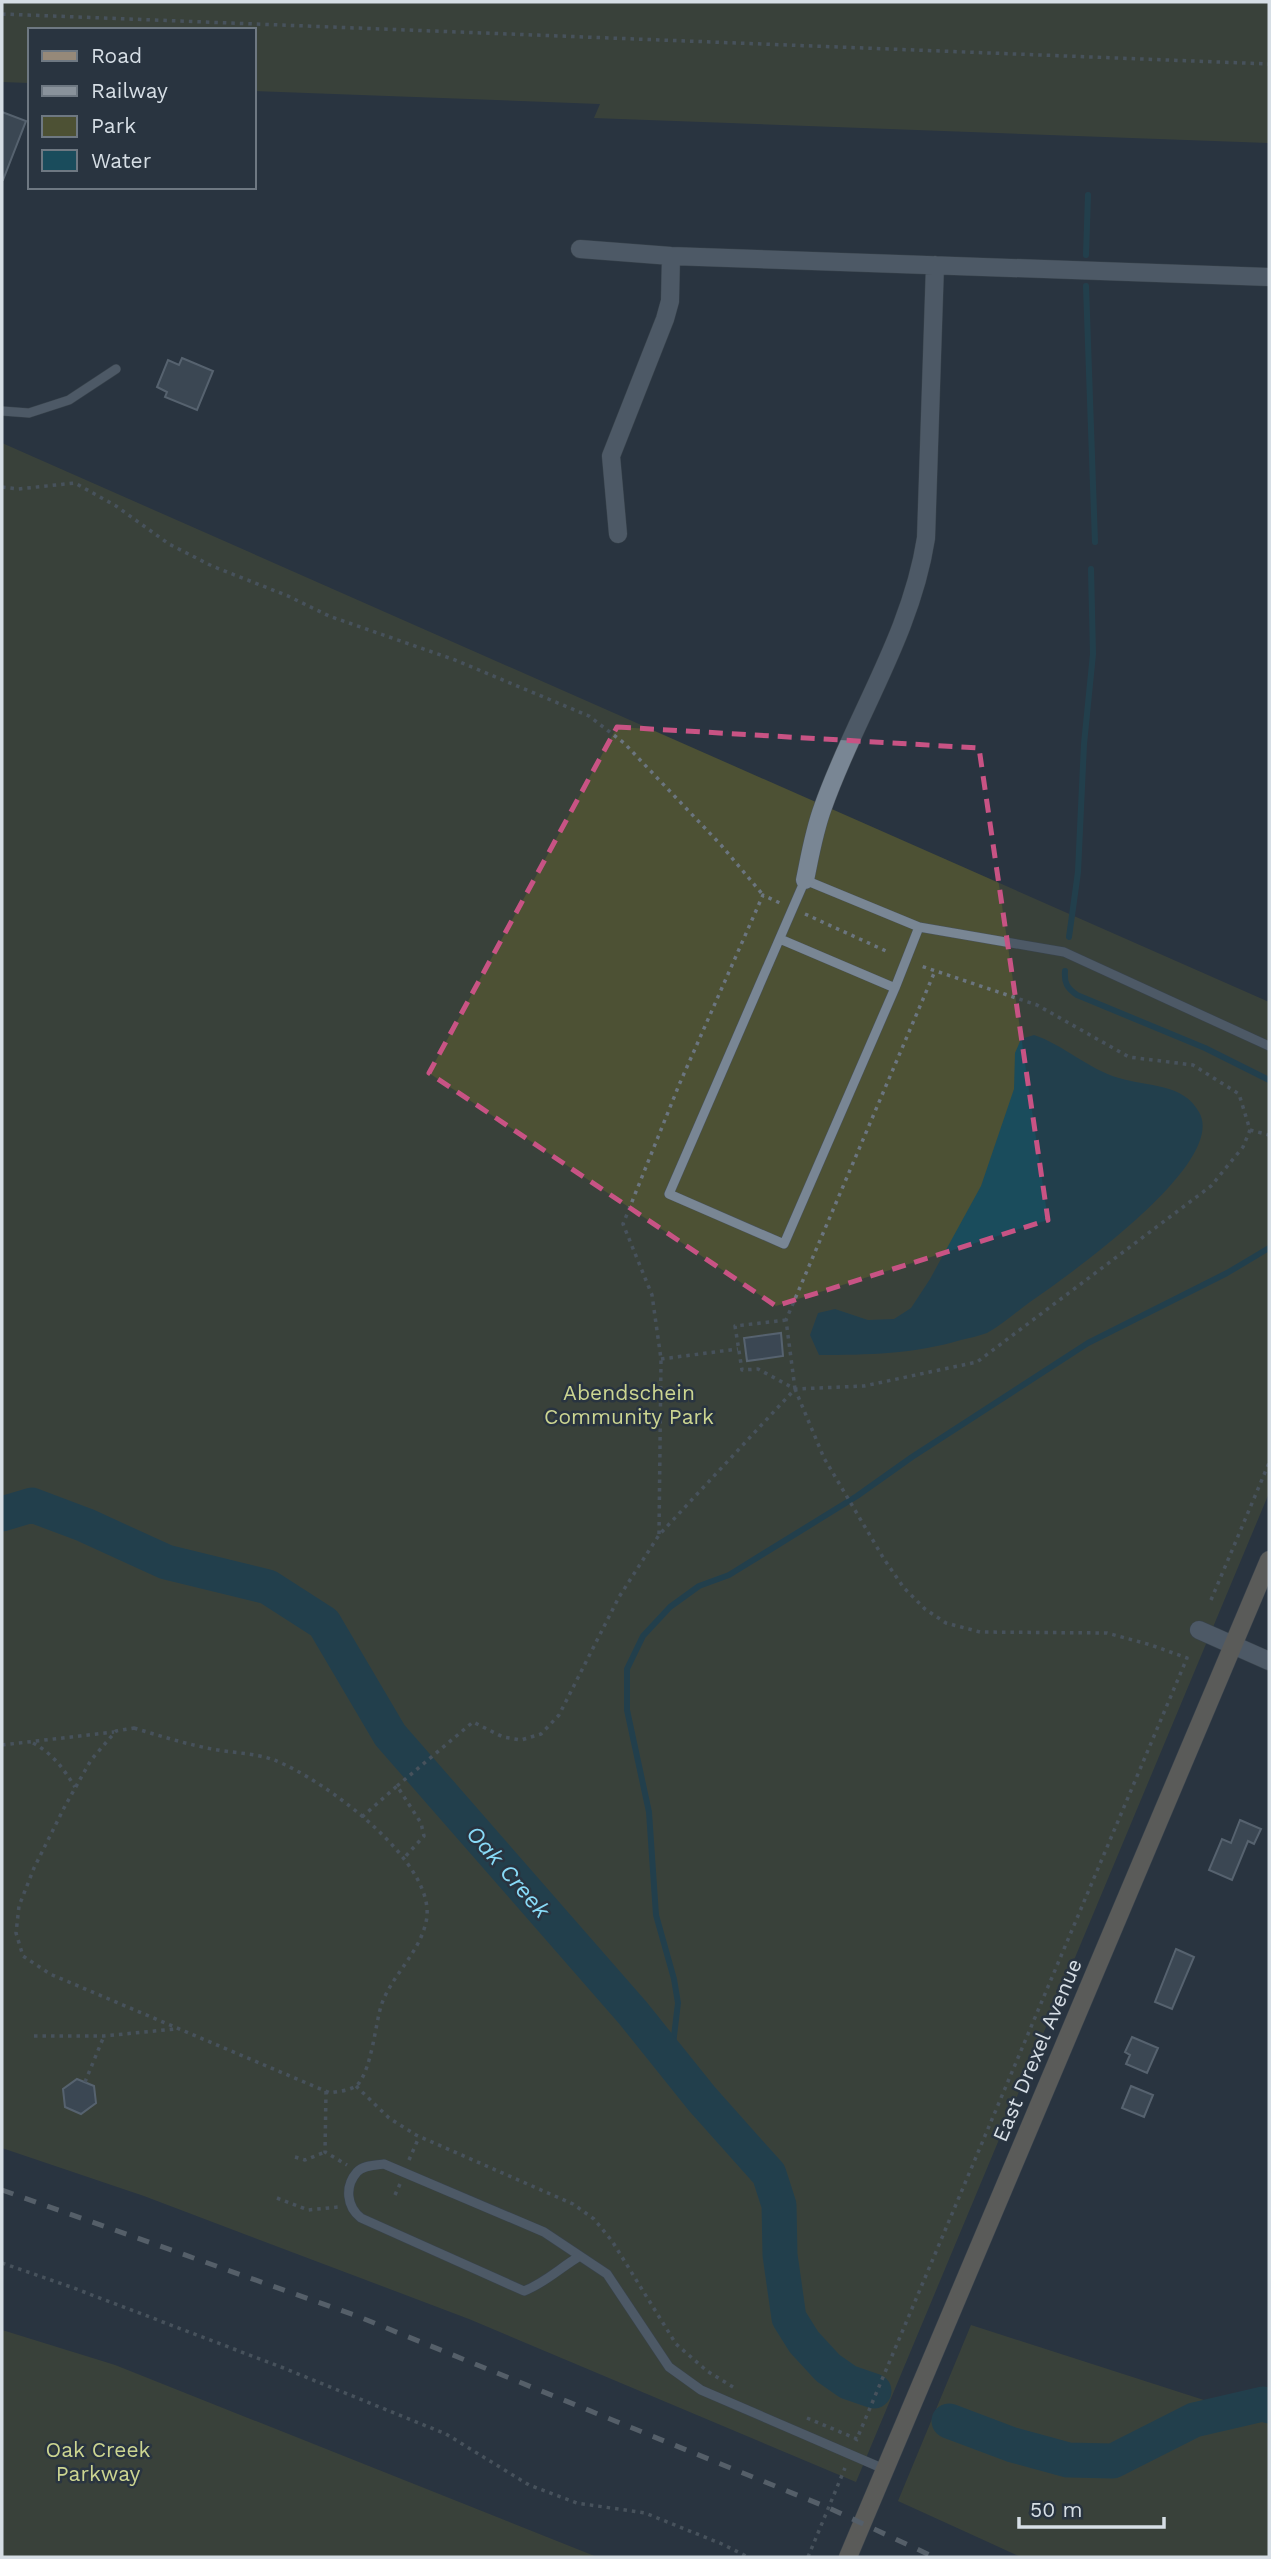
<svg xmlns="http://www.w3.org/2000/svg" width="1271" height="2559" font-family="'Work Sans',sans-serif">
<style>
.green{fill:#4d5134}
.water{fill:#1a4c5c}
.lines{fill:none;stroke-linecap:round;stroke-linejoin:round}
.stream{stroke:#1a4c5c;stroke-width:6}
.river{stroke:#1a4c5c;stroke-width:35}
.building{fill:#505d6a;stroke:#8c9aa8;stroke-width:2}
.lane-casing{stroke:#48525b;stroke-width:10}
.street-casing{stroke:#48525b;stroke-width:19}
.secondary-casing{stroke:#48525b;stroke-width:19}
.path{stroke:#6b757f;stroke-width:3.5;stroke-dasharray:3.5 5;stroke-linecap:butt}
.lane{stroke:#798694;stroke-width:9}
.street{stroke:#798694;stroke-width:18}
.secondary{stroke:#968979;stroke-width:18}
.rail{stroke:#89929b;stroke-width:5;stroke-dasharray:12 12;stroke-linecap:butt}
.marked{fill:none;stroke:#c85384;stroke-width:5;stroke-dasharray:14 9;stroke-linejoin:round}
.labels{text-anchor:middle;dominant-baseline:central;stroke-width:5;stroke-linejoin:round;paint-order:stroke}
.park-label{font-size:21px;fill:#ccd591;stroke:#293440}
.street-label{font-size:21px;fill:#d6dee5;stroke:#293440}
.water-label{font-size:23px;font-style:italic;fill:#88daf7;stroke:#293440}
</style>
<rect width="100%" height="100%" fill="#293440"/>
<path class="green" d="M2,2H1269V143L594,118L600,104L254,91V30H30V83L2,82Z
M2,443L1269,1002V1493L856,2482L469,2319L144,2196L2,2148Z
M971,2325L1269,2421V2557H1021L898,2501Z
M2,2330L115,2365L597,2557H2Z"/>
<path class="water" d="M1034,1035C1064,1045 1088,1069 1119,1078C1148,1087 1183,1083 1199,1112C1229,1163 1066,1277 1030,1302C1016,1312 1002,1325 987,1333C979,1336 969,1338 961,1340C914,1354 868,1355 819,1355L810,1335L818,1313L835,1309L868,1320L894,1319L911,1308L930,1279L981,1186L1014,1089L1015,1053L1021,1039Z"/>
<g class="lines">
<path class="stream" d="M1086,255L1088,195
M1086,286L1095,542
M1069,937L1078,872L1084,744L1093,654L1091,569
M1065,971C1064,983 1067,988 1077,995L1205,1048L1269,1080
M671,2061L678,2003L674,1979L656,1915L649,1812L627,1710V1669L643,1636L670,1607L699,1586L729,1575L857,1496L912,1457L1088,1343L1227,1273L1269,1248"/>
<path class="river" d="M2,1514L32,1505L85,1525L166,1562L268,1587L324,1623L390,1735L633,2013L702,2099L769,2174L779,2205L780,2255L789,2318L804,2342L828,2368L848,2382L874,2391
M949,2421L1013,2445L1068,2460L1113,2461L1194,2420L1263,2404L1269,2406"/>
</g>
<path class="building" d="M2,112L26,121L3,180H2Z
M182,358L213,371L197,410L165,397L167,392L157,387L168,360L179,365Z
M781,1333L783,1356L747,1361L744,1338Z
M1240,1820L1261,1829L1254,1844L1248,1841L1232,1880L1209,1870L1222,1839L1231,1843Z
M1176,1949L1194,1957L1172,2009L1155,2002Z
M1132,2037L1158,2048L1147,2073L1126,2064L1130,2055L1125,2052Z
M77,2079L94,2086L96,2103L81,2114L65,2107L63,2089Z
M1131,2086L1153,2095L1144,2117L1122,2108Z"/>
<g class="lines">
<g class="lane-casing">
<path id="lane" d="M2,411L29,413L69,400L116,369
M780,939L895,988L784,1244L669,1194L805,880L919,927L1064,952L1269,1046
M895,988L919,927
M580,2256C561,2267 545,2283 524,2291L361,2218C347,2207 344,2187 357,2172C363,2165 375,2165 384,2164L544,2232L607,2274L669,2367L701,2390L884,2469"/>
</g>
<g class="street-casing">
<path id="street" d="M580,249L671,256L1269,277
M618,534L611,456L665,319L670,301L671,256
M805,880C810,856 814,831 823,807C855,716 911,635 926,538L935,265
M1199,1630L1269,1661"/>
</g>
<g class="secondary-casing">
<path id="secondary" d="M848,2557L1269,1560"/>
</g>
<path class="path" d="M2,14L1269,64
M2,487L18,489L75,483L116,506L169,544L212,566L288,596L329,616L455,660L589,716L624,743L721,845L763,895
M805,914L886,951
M1250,1130L1269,1135
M786,1320L735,1326L742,1370L758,1369L795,1389L864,1386L977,1362L1211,1186L1243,1147L1250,1130L1239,1094L1193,1065L1129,1057L1037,1005L918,965
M661,1359L738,1349
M795,1389L786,1320L935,971
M659,1534L661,1359L652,1295L623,1224L679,1085L763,895L782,904
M1211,1600L1269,1463
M134,1728C160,1736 186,1744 212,1749C232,1753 255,1753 274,1760C322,1778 440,1864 426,1922C419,1954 391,1976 381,2006C375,2027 372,2065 359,2083C352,2091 339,2091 330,2093L50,1974L23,1956L16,1933L19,1906L34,1868L65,1806L91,1760L116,1731Z
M33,1743C53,1754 63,1768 75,1787
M2,1745L114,1732
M397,1786L473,1722L503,1737L521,1740L541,1734L559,1715L619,1597L659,1535L795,1389L824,1458L884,1559L904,1588L925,1609L946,1623L980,1632L1107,1633L1151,1645L1187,1658L856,2441
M362,1817L397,1786L421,1823L424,1836L404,1858
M34,2036H104L175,2029
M85,2082L104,2036
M356,2086L389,2118L416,2135L573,2204L594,2219L612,2241L676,2344L707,2371L733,2387
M326,2091L325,2152L347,2165
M295,2157L305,2160L325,2152
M409,2160L419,2137
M395,2195L400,2184
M277,2198L308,2210L338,2207
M2,2263L71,2287L281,2367L446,2434L529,2485L577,2503L645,2513L722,2544L748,2557
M807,2418L857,2439
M808,2557L845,2468"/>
<use href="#lane" class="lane"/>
<use href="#street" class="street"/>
<use href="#secondary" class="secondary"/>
<path class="rail" d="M2,2190L357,2316L829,2508L934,2557"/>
</g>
<path d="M0 0H1271V2559H0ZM617,727L979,748L1048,1220L776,1306L429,1073Z" fill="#293440" fill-opacity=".55" fill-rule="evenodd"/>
<path class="marked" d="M617,727L979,748L1048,1220L776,1306L429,1073Z"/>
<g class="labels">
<g class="park-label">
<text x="629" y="1392">Abendschein<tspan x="629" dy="24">Community Park</tspan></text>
<text x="98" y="2449">Oak Creek<tspan x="98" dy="24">Parkway</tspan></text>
</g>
<g class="street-label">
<text transform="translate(1037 2050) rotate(-67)">East Drexel Avenue</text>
</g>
<g class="water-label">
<text transform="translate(508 1872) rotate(49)">Oak Creek</text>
</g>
</g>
<rect width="1271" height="2559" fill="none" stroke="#d6dee5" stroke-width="7"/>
<rect x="28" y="28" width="228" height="161" fill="#293440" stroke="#6e7882" stroke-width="2"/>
<rect x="42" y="51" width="35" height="10" fill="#968979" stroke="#6e7882" stroke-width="2"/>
<text x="91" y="63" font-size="21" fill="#d6dee5">Road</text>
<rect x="42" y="86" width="35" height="10" fill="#89929b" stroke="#6e7882" stroke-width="2"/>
<text x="91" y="98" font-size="21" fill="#d6dee5">Railway</text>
<rect x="42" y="116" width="35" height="21" fill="#4d5134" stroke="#6e7882" stroke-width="2"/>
<text x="91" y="133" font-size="21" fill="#d6dee5">Park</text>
<rect x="42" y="150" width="35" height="21" fill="#1a4c5c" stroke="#6e7882" stroke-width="2"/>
<text x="91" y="168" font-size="21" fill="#d6dee5">Water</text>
<path d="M1019 2517v10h145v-10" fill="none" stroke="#d6dee5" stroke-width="3.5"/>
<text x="1030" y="2517" font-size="21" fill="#d6dee5" stroke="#293440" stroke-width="5" paint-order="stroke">50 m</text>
</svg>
